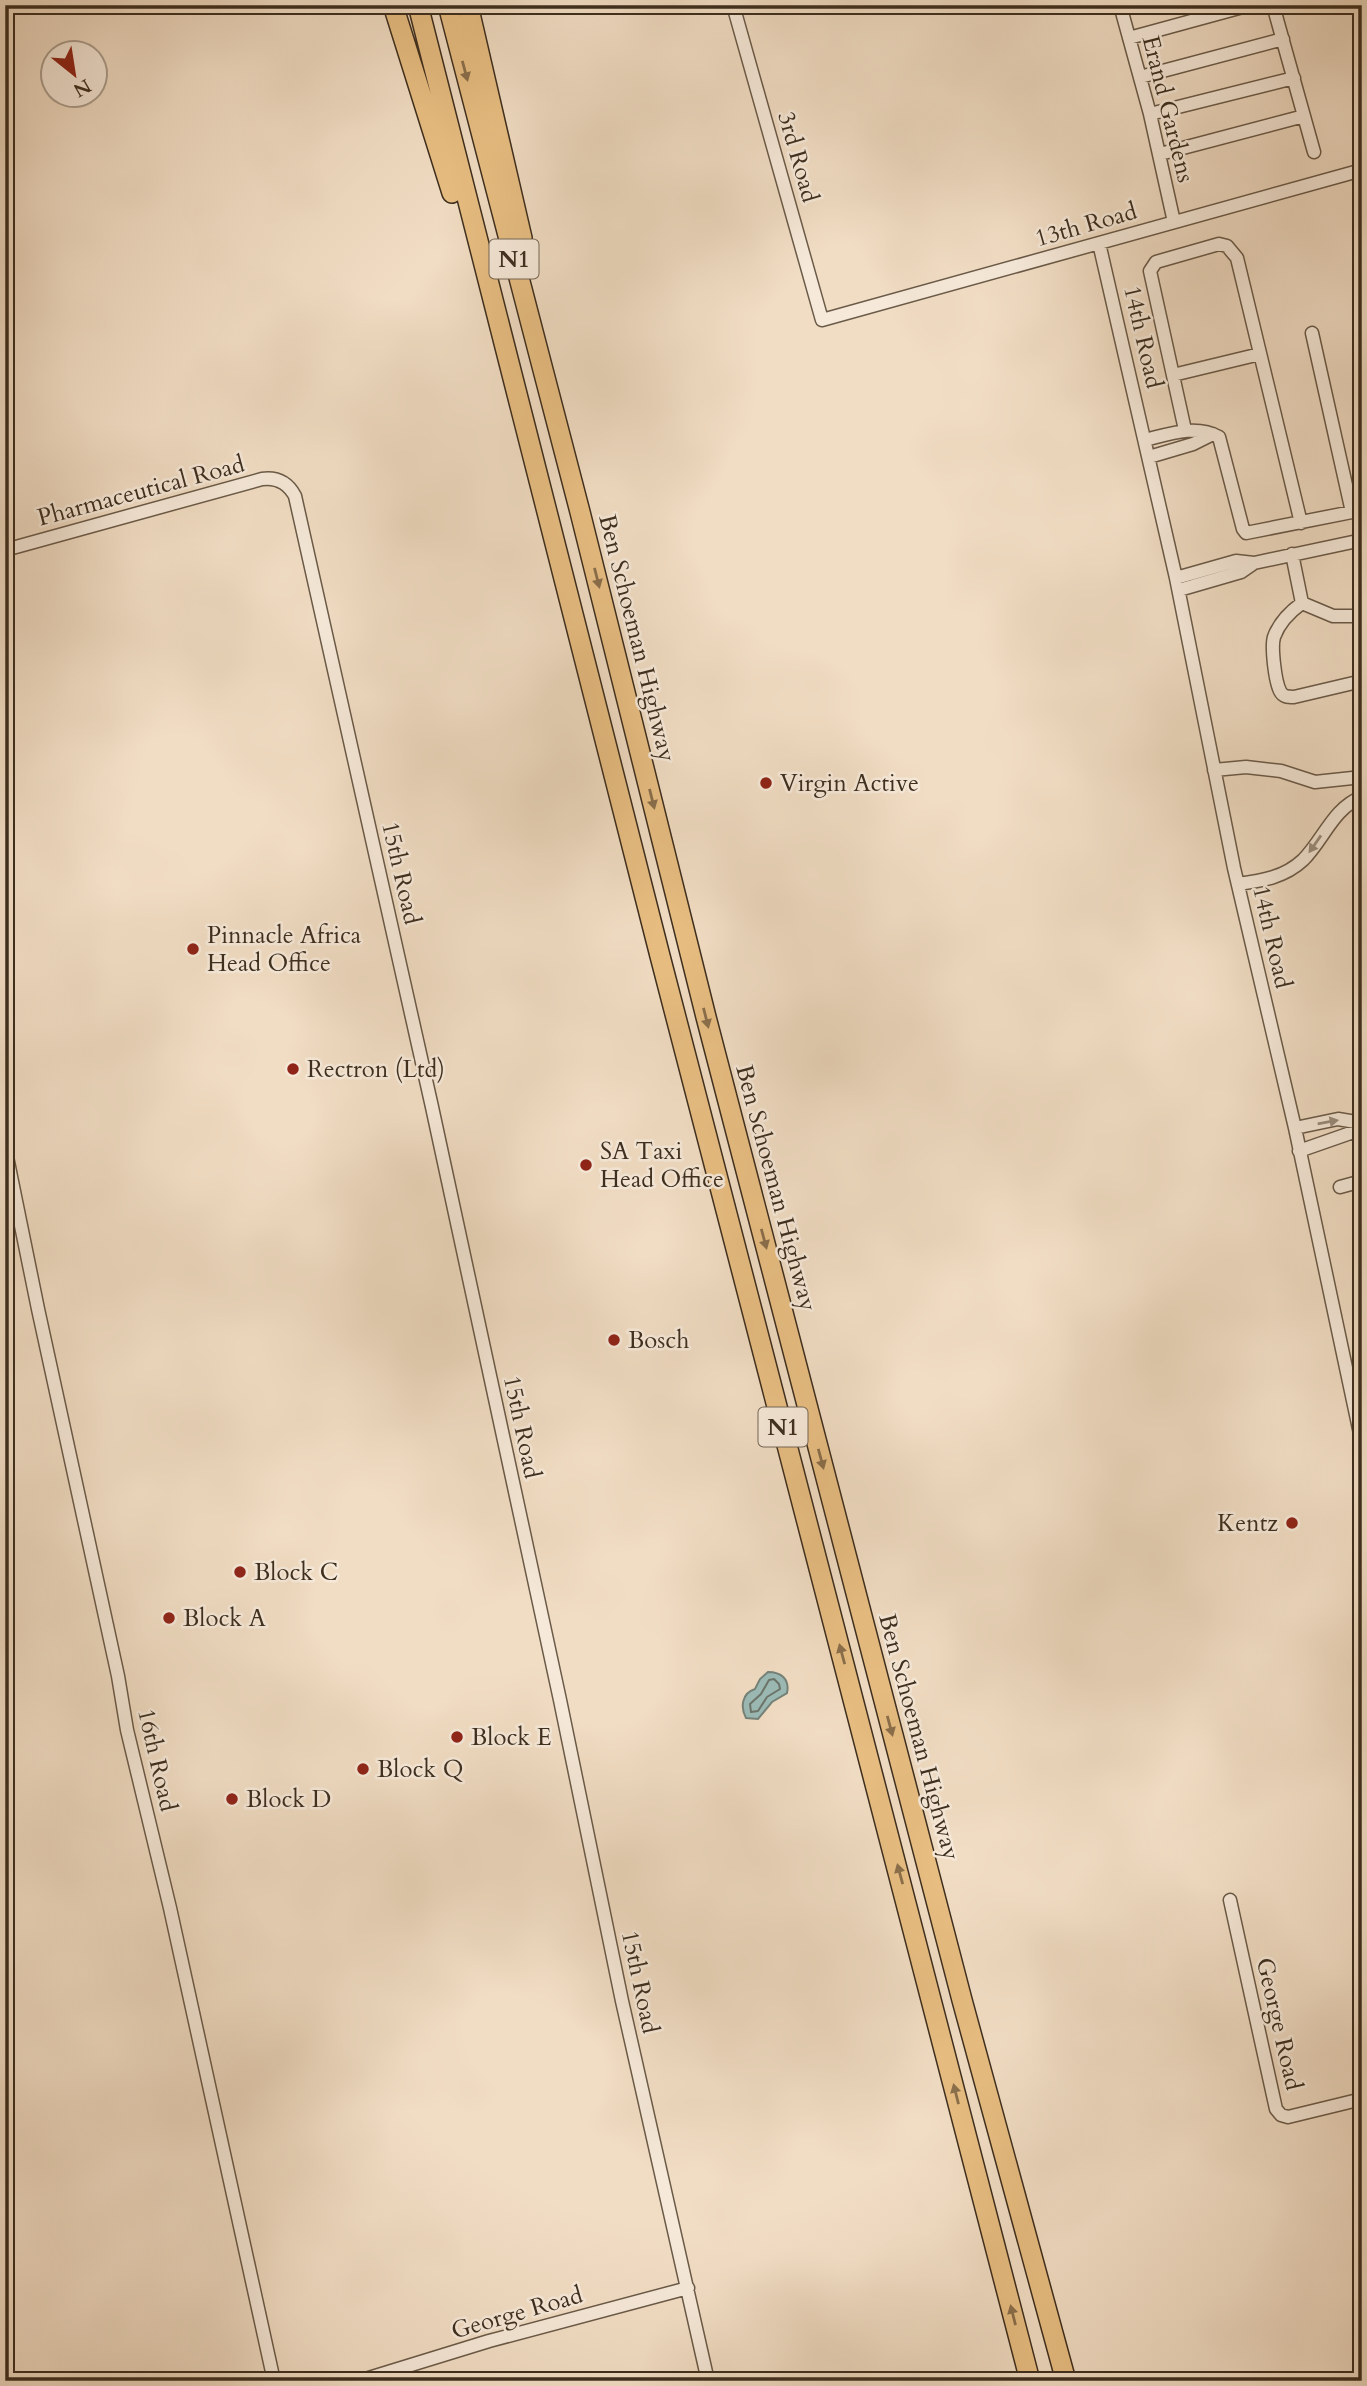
<svg xmlns="http://www.w3.org/2000/svg" width="1367" height="2386" font-family="Cardo,serif">
<style>
.water{fill:#9bbbb7;stroke:#75837a;stroke-width:2}
.lines{fill:none;stroke-linecap:round;stroke-linejoin:round}
.shore{stroke:#6c746a;stroke-width:2}
.minor-casing{stroke:#6a5a48;stroke-width:15}
.highway-casing{stroke:#3d2e1e;stroke-width:22}
.minor{stroke:#f6e9d9;stroke-width:12}
.highway{stroke:#e8be82;stroke-width:19}
.oneway{fill:#8a6f4b}
.oneway2{fill:#9a8c7c}
.poi-dot{fill:#8f2418;stroke:#f6e9d9;stroke-width:2.5}
.labels{text-anchor:middle;dominant-baseline:central;stroke-width:5;stroke-linejoin:round;paint-order:stroke}
.shield{fill:#f6e9d9;stroke:#746656;stroke-width:2}
.shield-label{font-size:23px;font-weight:bold;fill:#3d2e1e}
.street-label{font-size:24px;fill:#3d2e1e;stroke:#f6e9d9}
.poi-label{font-size:24px;fill:#3d2e1e;stroke:#f6e9d9;text-anchor:start}
</style>
<rect width="100%" height="100%" fill="#f1ddc4"/>
<filter id="stains"><feTurbulence type="fractalNoise" baseFrequency=".00286" numOctaves="4"/><feColorMatrix values="0 0 0 0 .2 0 0 0 0 .09 0 0 0 0 .02 0 0 0 .5 -.17"/></filter>
<radialGradient id="worn" r=".72"><stop offset=".6" stop-color="#630" stop-opacity="0"/><stop offset="1" stop-color="#630" stop-opacity=".3"/></radialGradient>
<path class="water" d="M768,1672C781,1672 790,1679 787,1693L772,1702L758,1719L746,1718C740,1707 742,1693 755,1689L760,1679Z"/>
<g class="lines">
<path class="shore" d="M774,1679L779,1684L780,1689L767,1697L758,1711L751,1712L750,1704L761,1694L769,1680Z"/>
<g class="minor-casing">
<path id="minor" d="M733,5L822,320L1362,170
M1120,5L1150,114L1174,222
M1273,5L1314,152
M1129,38L1250,5
M1140,77L1283,39
M1150,114L1294,78
M1160,154L1304,116
M1099,243L1176,578L1234,868L1295,1128L1362,1443
M1312,333L1352,512
M1173,375L1260,354
M1185,430L1150,271L1156,262L1219,244L1227,246L1237,258L1301,523
M1145,440C1169,434 1196,424 1219,437L1243,529L1246,533L1362,510
M1149,457L1193,444L1213,434
M5,550L262,479C277,477 288,483 295,496L432,1107L560,1700L622,2001L708,2381
M1292,554L1302,603C1291,611 1279,623 1274,637C1271,647 1275,681 1280,691C1283,697 1288,697 1294,697L1362,681
M1176,578L1236,561L1254,563L1362,540
M1179,590L1241,572L1254,563
M1302,603L1333,616H1362
M1214,770L1246,767L1281,771L1315,782L1362,777
M1238,884C1262,881 1285,877 1303,860C1324,839 1333,808 1362,797
M1295,1128L1338,1119L1362,1123
M1357,1130L1362,1150
M5,1147L38,1309L118,1676L127,1730L170,1908L274,2381
M1299,1151L1362,1129
M1340,1187L1362,1181
M1230,1900L1276,2109L1281,2115L1288,2117L1362,2099
M359,2381L489,2341L688,2288"/>
</g>
<g class="highway-casing">
<path id="highway" d="M393,5L452,193
M418,5L660,956L1030,2381
M448,5L580,512L706,1017L962,2000L1066,2381
M468,5L522,238"/>
</g>
<use href="#minor" class="minor"/>
<use href="#highway" class="highway"/>
</g>
<defs><path id="oneway-solid" d="M-6-.8H1V-3.2L6.5 0L1 3.2V.8H-6Z" transform="scale(1.75)"/></defs>
<g class="oneway">
<use href="#oneway-solid" transform="translate(465 71) rotate(75)"/>
<use href="#oneway-solid" transform="translate(597 578) rotate(76)"/>
<use href="#oneway-solid" transform="translate(652 799) rotate(76)"/>
<use href="#oneway-solid" transform="translate(706 1018) rotate(76)"/>
<use href="#oneway-solid" transform="translate(764 1239) rotate(75)"/>
<use href="#oneway-solid" transform="translate(821 1459) rotate(75)"/>
<use href="#oneway-solid" transform="translate(842 1654) rotate(-105)"/>
<use href="#oneway-solid" transform="translate(890 1726) rotate(75)"/>
<use href="#oneway-solid" transform="translate(900 1874) rotate(-105)"/>
<use href="#oneway-solid" transform="translate(956 2094) rotate(-104)"/>
<use href="#oneway-solid" transform="translate(1013 2315) rotate(-104)"/>
</g>
<g class="oneway2">
<use href="#oneway-solid" transform="translate(1315 844) rotate(125)"/>
<use href="#oneway-solid" transform="translate(1328 1122) rotate(-10)"/>
</g>
<g class="poi-dot">
<circle cx="766" cy="783" r="7"/>
<circle cx="193" cy="949" r="7"/>
<circle cx="293" cy="1069" r="7"/>
<circle cx="586" cy="1165" r="7"/>
<circle cx="614" cy="1340" r="7"/>
<circle cx="1292" cy="1523" r="7"/>
<circle cx="240" cy="1572" r="7"/>
<circle cx="169" cy="1618" r="7"/>
<circle cx="457" cy="1737" r="7"/>
<circle cx="363" cy="1769" r="7"/>
<circle cx="232" cy="1799" r="7"/>
</g>
<g class="labels">
<g class="shield">
<rect x="489.5" y="239.5" width="49" height="39" rx="5"/>
<rect x="758.5" y="1407.5" width="49" height="39" rx="5"/>
</g>
<g class="shield-label">
<text x="514" y="259">N1</text>
<text x="783" y="1427">N1</text>
</g>
<g class="street-label">
<text transform="translate(1168 109) rotate(76)">Erand Gardens</text>
<text transform="translate(798 157) rotate(74)">3rd Road</text>
<text transform="translate(1086 225) rotate(-16)">13th Road</text>
<text transform="translate(1143 337) rotate(77)">14th Road</text>
<text transform="translate(141 491) rotate(-15)">Pharmaceutical Road</text>
<text transform="translate(637 638) rotate(76)">Ben Schoeman Highway</text>
<text transform="translate(401 873) rotate(77)">15th Road</text>
<text transform="translate(1272 937) rotate(77)">14th Road</text>
<text transform="translate(776 1188) rotate(75)">Ben Schoeman Highway</text>
<text transform="translate(522 1427) rotate(78)">15th Road</text>
<text transform="translate(919 1737) rotate(75)">Ben Schoeman Highway</text>
<text transform="translate(157 1760) rotate(77)">16th Road</text>
<text transform="translate(640 1982) rotate(78)">15th Road</text>
<text transform="translate(1279 2024) rotate(77)">George Road</text>
<text transform="translate(517 2313) rotate(-16)">George Road</text>
</g>
<g class="poi-label">
<text x="780" y="783">Virgin Active</text>
<text x="207" y="935">Pinnacle Africa<tspan x="207" dy="28">Head Office</tspan></text>
<text x="307" y="1069">Rectron (Ltd)</text>
<text x="600" y="1151">SA Taxi<tspan x="600" dy="28">Head Office</tspan></text>
<text x="628" y="1340">Bosch</text>
<text x="1278" y="1523" text-anchor="end">Kentz</text>
<text x="254" y="1572">Block C</text>
<text x="183" y="1618">Block A</text>
<text x="471" y="1737">Block E</text>
<text x="377" y="1769">Block Q</text>
<text x="246" y="1799">Block D</text>
</g>
</g>
<rect width="1367" height="2386" fill="none" stroke="#f1ddc4" stroke-width="28"/>
<rect x="7" y="7" width="1353" height="2372" fill="none" stroke="#3d2e1e" stroke-width="3.5"/>
<rect x="14" y="14" width="1339" height="2358" fill="none" stroke="#3d2e1e" stroke-width="2"/>
<g transform="translate(74 74) rotate(150)"><circle r="33" fill="#f6e9d9" stroke="#ac9e8e" stroke-width="2"/>
<path d="M0-5L12 26L0 18L-12 26Z" fill="#8f2418"/>
<text y="-10" font-size="19" font-weight="bold" text-anchor="middle" fill="#3d2e1e">N</text>
</g>
<rect width="100%" height="100%" filter="url(#stains)"/>
<rect width="100%" height="100%" fill="url(#worn)"/>
</svg>
